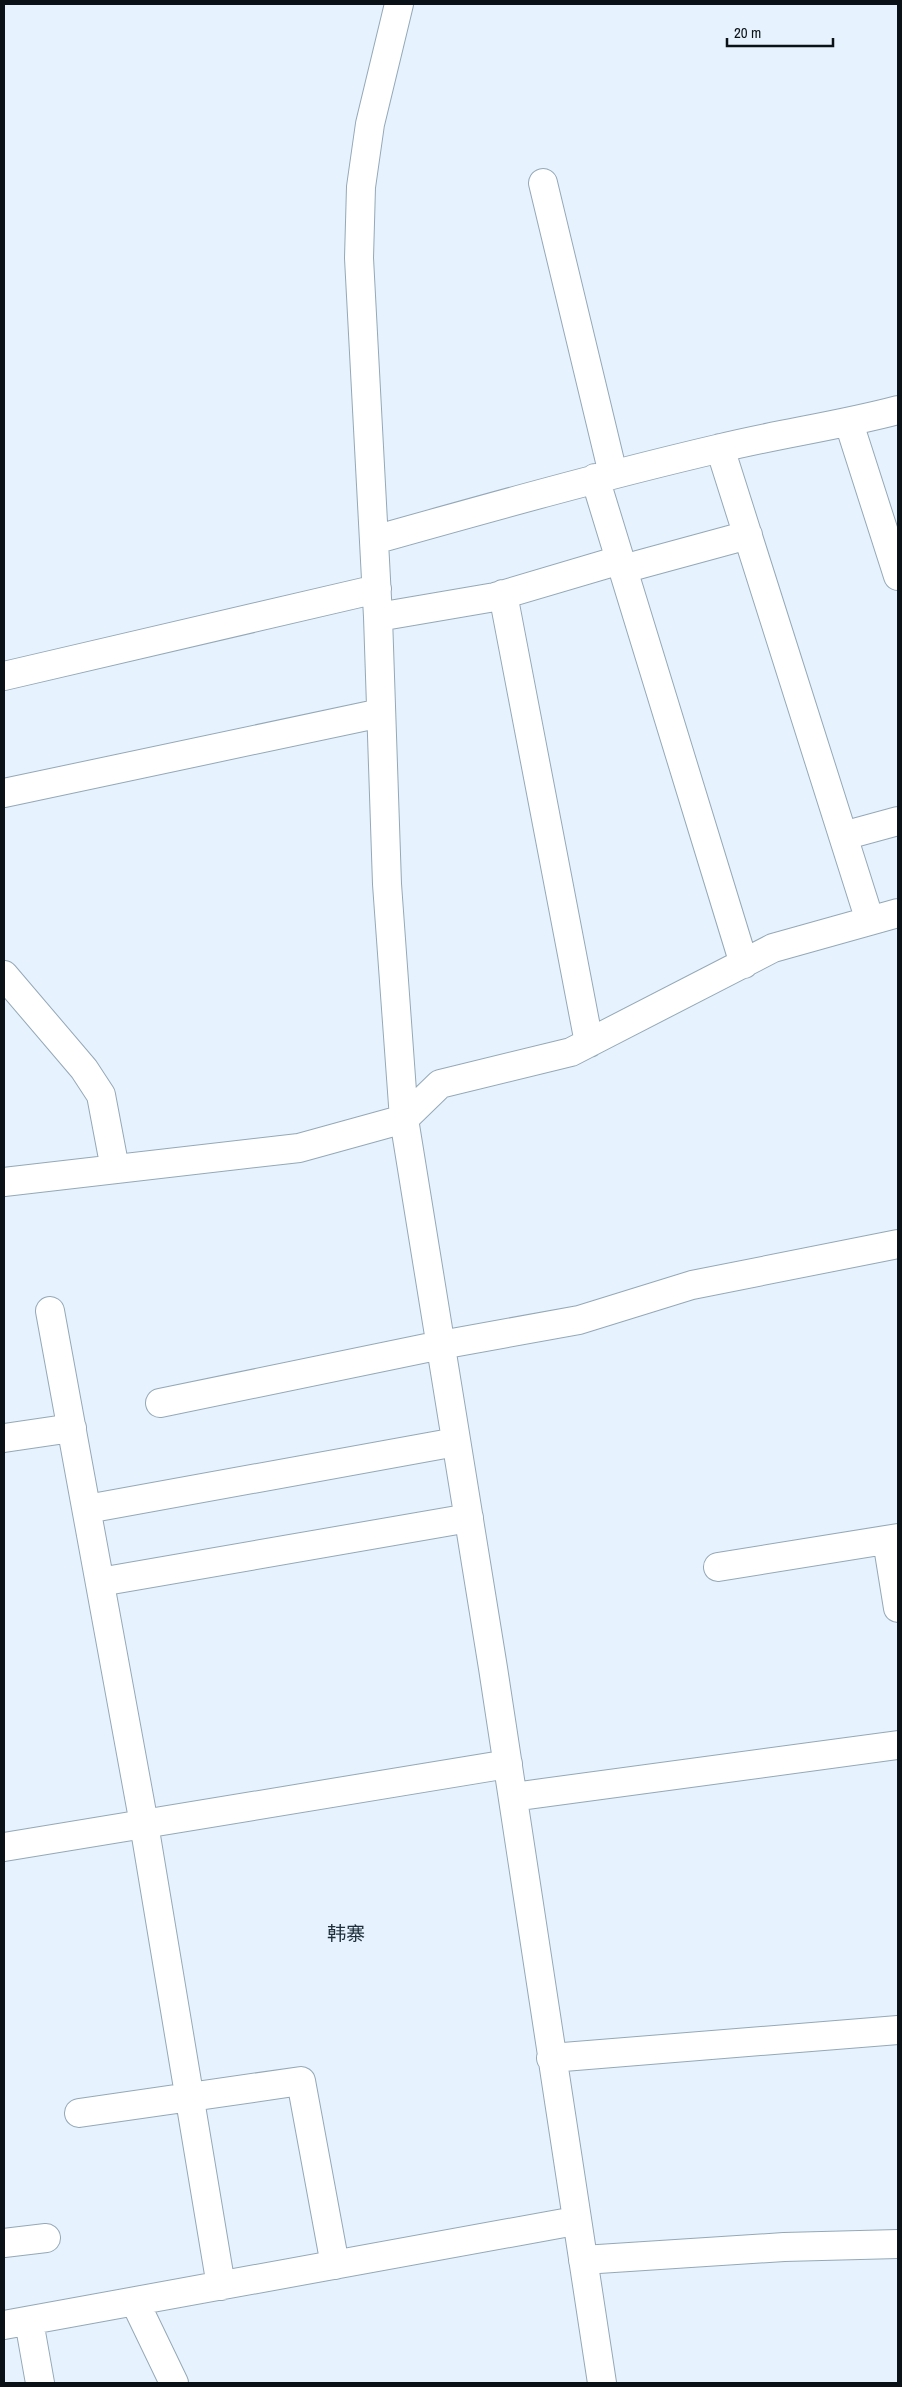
<svg xmlns="http://www.w3.org/2000/svg" width="902" height="2387" font-family="'Archivo Narrow','Noto Sans SC',sans-serif">
<style>
.lines{fill:none;stroke-linecap:round;stroke-linejoin:round}
.minor-casing{stroke:#94a8b8;stroke-width:30}
.minor{stroke:#fff;stroke-width:28}
.labels{text-anchor:middle;dominant-baseline:central;stroke-width:4;stroke-linejoin:round;paint-order:stroke}
.quarter-label{font-size:19px;fill:#1d2d3a;stroke:#e6f2fd}
</style>
<rect width="100%" height="100%" fill="#e6f2fd"/>
<g class="lines">
<g class="minor-casing">
<path id="minor" d="M399,4L370,124L361,187L359,258L378,617L387,884L404,1119L493,1668L602,2383
M543,183L613,474
M849,423L898,576
M720,448L870,921
M595,478L744,964
M374,540C488,508 602,476 717,449C777,434 838,426 898,410
M623,569L748,535
M503,594L589,1043
M378,617L495,597L620,560
M4,676L377,589
M4,793L381,713
M843,836L898,821
M4,975L84,1069L101,1095L115,1169
M4,1182L299,1148L404,1119L440,1084L571,1052L773,948L898,913
M50,1311L144,1824L221,2286
M160,1403L441,1345L579,1320L692,1285L898,1244
M4,1438L72,1428
M87,1509L456,1442
M887,1540L898,1608
M718,1567L898,1538
M100,1582L469,1518
M513,1797L898,1745
M4,1847L508,1764
M551,2058L898,2030
M79,2113L301,2081L335,2265
M4,2243L46,2238
M583,2260L784,2247L898,2244
M135,2302L174,2383
M29,2321L40,2383
M4,2325L575,2221"/>
</g>
<use href="#minor" class="minor"/>
</g>
<g class="labels">
<g class="quarter-label">
<text x="346" y="1933">韩寨</text>
</g>
</g>
<rect width="902" height="2387" fill="none" stroke="#0a1117" stroke-width="10"/>
<path d="M727 38v8h106v-8" fill="none" stroke="#0a1117" stroke-width="2.5"/>
<text x="734" y="38" font-size="15" fill="#0a1117" stroke="#e6f2fd" stroke-width="4" paint-order="stroke">20 m</text>
</svg>
